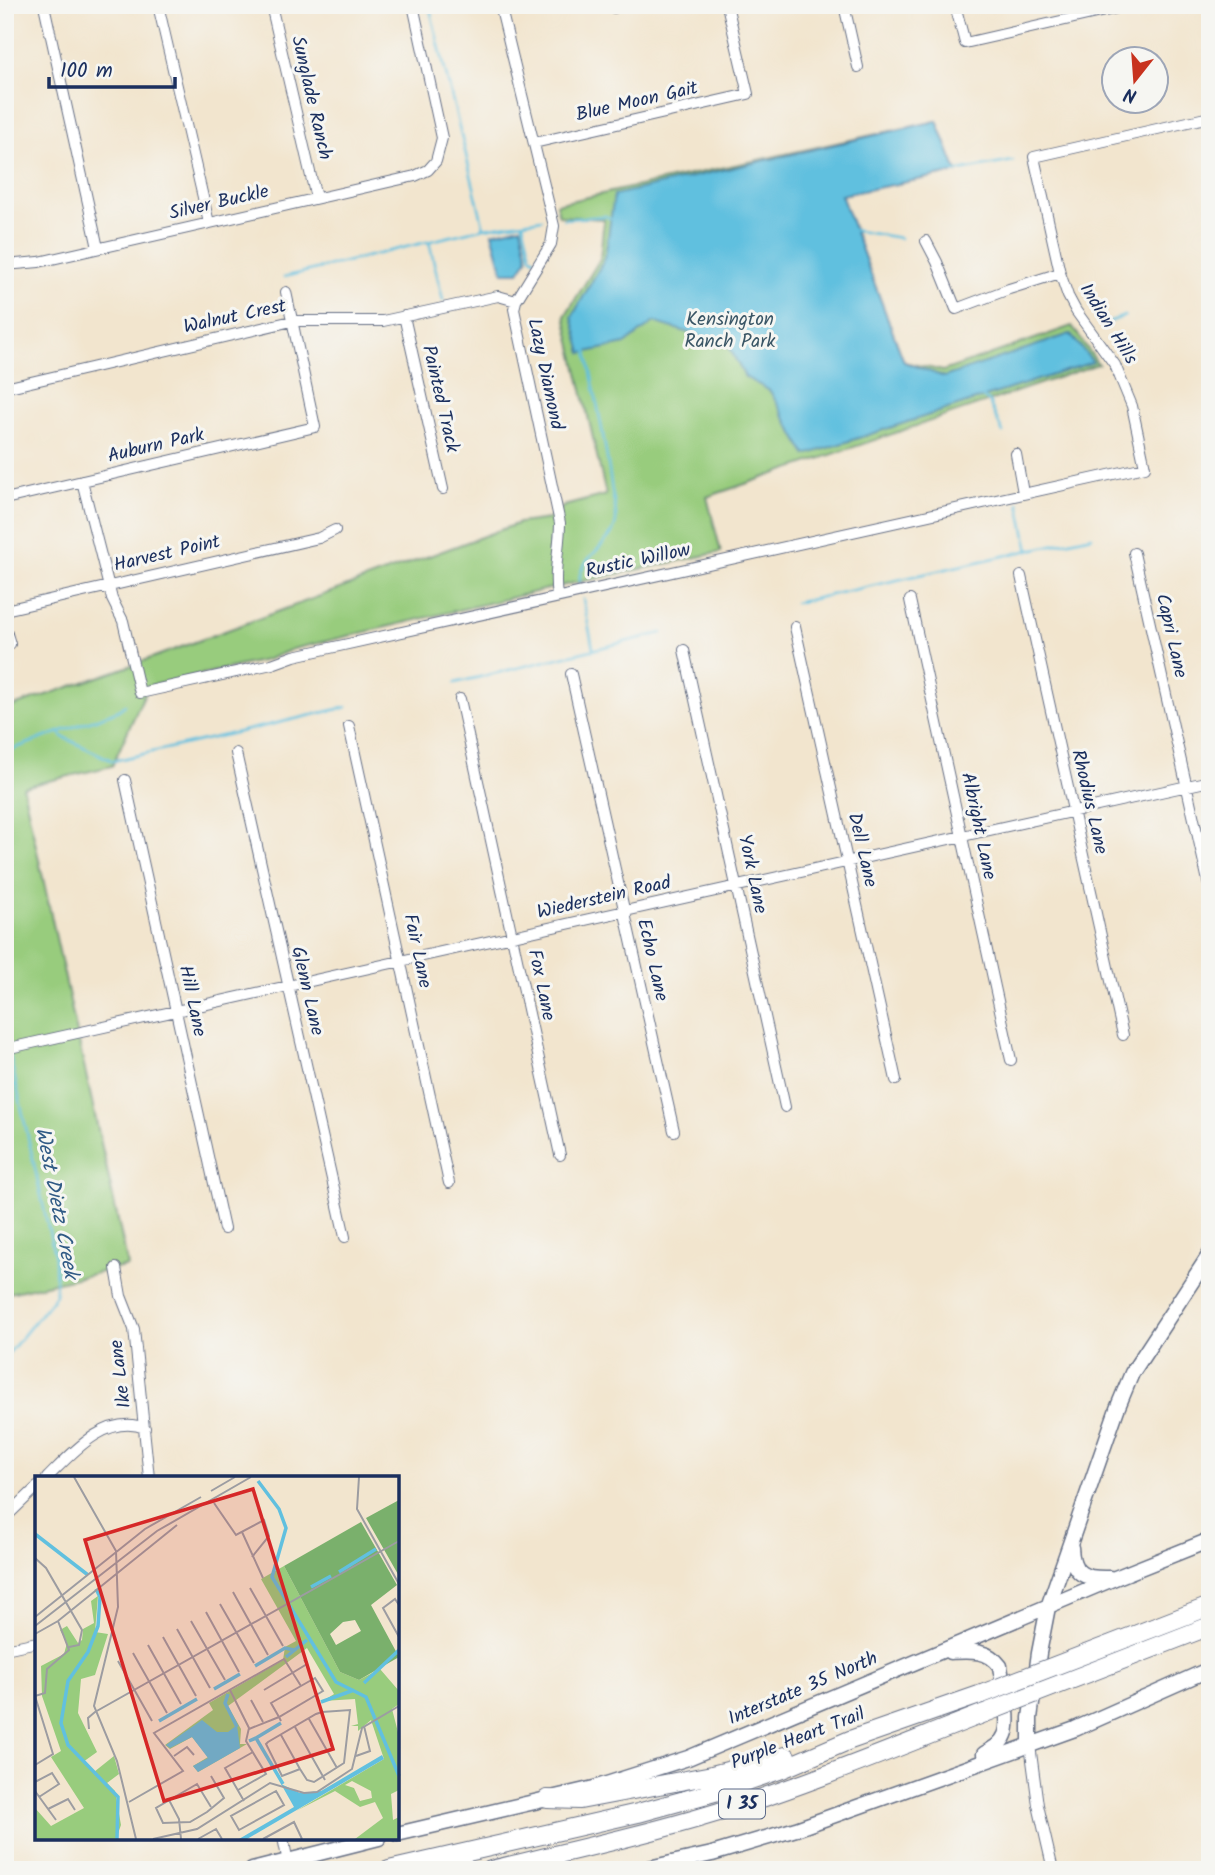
<svg xmlns="http://www.w3.org/2000/svg" width="1215" height="1875" font-family="Kalam,sans-serif">
<style>
.green{fill:#98cc7d;stroke:#5a7e6e;stroke-width:2}
.water{fill:#61c0df;stroke:#3e789e;stroke-width:2}
.lines{fill:none;stroke-linecap:round;stroke-linejoin:round}
.stream{stroke:#61c0df;stroke-width:2.5}
.street-casing{stroke:#666f85;stroke-width:12}
.secondary-casing{stroke:#666f85;stroke-width:17}
.highway-casing{stroke:#666f85;stroke-width:20}
.street{stroke:#fff;stroke-width:10}
.secondary{stroke:#fff;stroke-width:14}
.highway{stroke:#fff;stroke-width:18}
.highway-bridge-casing{stroke:#666f85;stroke-width:20;stroke-linecap:butt}
.highway-bridge{stroke:#fff;stroke-width:18}
.labels{text-anchor:middle;dominant-baseline:central;stroke-width:6;stroke-linejoin:round;paint-order:stroke}
.shield{fill:#f6f6f2;stroke:#5d6b8a;stroke-width:2}
.shield-label{font-size:18px;font-weight:bold;fill:#1b2f5e}
.street-label{font-size:19px;fill:#1b2f5e;stroke:#f6f6f2}
.park-label{font-size:19px;fill:#3a5666;stroke:#f6f6f2}
.water-label{font-size:21px;font-style:italic;fill:#305a85;stroke:#f6f6f2}
.inset-river{fill:none;stroke:#61c0df;stroke-width:3.5}
.inset-road{fill:none;stroke:#9c9ca1;stroke-width:2}
.view{fill:#d62828;fill-opacity:0.15;stroke:#d62828;stroke-width:3.5}
.inset-edge{fill:none;stroke:#1b2f5e;stroke-width:3.5}
</style>
<rect width="100%" height="100%" fill="#f6f6f2"/>
<filter id="ink" filterUnits="userSpaceOnUse"><feTurbulence type="fractalNoise" baseFrequency=".0143" numOctaves="2"/><feDisplacementMap in="SourceGraphic" scale="14" xChannelSelector="R" yChannelSelector="G"/><feConvolveMatrix kernelMatrix="1 2 1 2 8 2 1 2 1" color-interpolation-filters="sRGB"/></filter>
<filter id="wash" filterUnits="userSpaceOnUse"><feTurbulence type="fractalNoise" baseFrequency=".00686" numOctaves="4" result="noise"/><feDisplacementMap in="SourceGraphic" scale="28" xChannelSelector="R" yChannelSelector="G"/><feGaussianBlur stdDeviation="1.57" result="paint"/><feColorMatrix in="noise" values="0 0 0 0 0 0 0 0 0 0 0 0 0 0 0 0 0 1.4 0 .05"/><feComposite in="paint" operator="in"/></filter>
<g filter="url(#wash)">
<rect width="100%" height="100%" fill="#f2e5ce"/>
<path class="green" d="M937,121L957,172L841,195L904,362L943,371L1072,326L1098,364L707,497L721,552L565,585L293,649L266,660L148,686L112,766L23,787L128,1266L5,1294V709L116,671L519,523L549,519L564,506L606,495L565,316L600,259L604,219L559,216L556,204Z"/>
<path class="water" d="M937,121L957,172L841,195L904,362L944,377L1070,334L1093,362L806,455L770,391L745,377L728,345L654,322L625,344L582,353L572,317L605,258L614,195Z
M521,226L528,258L519,272H503L492,233Z"/>
<g class="lines">
<path class="stream" d="M429,5L484,228L542,219
M954,172L1013,161
M564,219L606,216L611,219
M523,223L531,256L535,259
M851,230L900,238
M429,242L443,300
M284,277L484,228
M1103,324L1125,316
M983,397L989,402L1003,433
M1019,503L1029,551
M580,584C575,558 614,545 616,521C617,510 612,496 611,484C605,439 595,395 587,351
M583,599L593,648
M795,603L1092,536
M455,683L662,633
M59,732L63,737L113,761L347,707
M5,752L117,711L125,705
M5,1037L7,1046
M5,1087L16,1085
M5,1358L56,1295L55,1258L9,1052"/>
</g>
</g>
<g filter="url(#ink)">
<g class="lines">
<g class="street-casing">
<path id="street" d="M44,5L98,248
M158,5L209,223
M271,5L316,198
M500,5L554,226L551,244L516,301L514,309L560,523C560,548 553,571 557,596
M614,5V8
M844,5L858,67
M955,5L965,43L1131,5
M534,143L748,94L727,5
M926,241L937,262L956,309L1009,289L1060,273
M5,265L39,262L415,176L428,170L436,161L442,138L413,5
M404,316L443,489
M5,388L292,321H383L498,296L516,301
M1016,454L1023,493
M82,481L112,599L123,621L140,693L272,664L294,656L1145,467L1132,406L1115,365L1076,311L1068,296L1060,273L1034,157L1210,117
M5,499L315,427L286,292
M1134,553L1210,890
M1021,576L1123,1035
M910,600L1011,1060
M5,610L319,538L335,530
M5,627L10,644
M795,627L896,1080
M684,650L785,1107
M571,674L674,1131
M460,699L560,1155
M349,726L449,1183
M236,753L345,1237
M125,780L224,1229
M5,1049L1210,781
M116,1268L121,1296L134,1329L149,1478
M47,1478C72,1453 106,1413 145,1428
M5,1518L37,1487
M5,1649L37,1642
M1030,1745L1038,1805L1053,1870
M283,1838L288,1862"/>
</g>
<g class="secondary-casing">
<path id="secondary" d="M1071,1547C1072,1575 1084,1579 1110,1578
M950,1652C969,1651 988,1649 1000,1666C1002,1683 1012,1720 1005,1735C1001,1745 992,1749 984,1754
M1030,1745V1718L1039,1653L1048,1607L1117,1409L1132,1373L1210,1254
M397,1834L594,1788L688,1758L1115,1578L1210,1540
M252,1870L379,1838
M640,1870L712,1854L796,1829L1075,1729L1210,1669"/>
</g>
<g class="highway-casing">
<path id="highway" d="M547,1799L580,1800L712,1775L786,1756
M389,1870L638,1813L718,1791L782,1769L850,1740L982,1694
M491,1870C567,1852 644,1835 719,1812C809,1784 897,1747 985,1713"/>
</g>
<use href="#street" class="street"/>
<use href="#secondary" class="secondary"/>
<use href="#highway" class="highway"/>
<g class="highway-bridge-casing">
<path id="highway-bridge" d="M982,1694L1210,1606
M985,1713L1210,1626"/>
</g>
<use href="#highway-bridge" class="highway-bridge"/>
</g>
</g>
<g class="labels">
<rect class="shield" x="719" y="1789.5" width="46" height="29" rx="5"/>
<g class="shield-label">
<text x="742" y="1804">I 35</text>
</g>
<g class="street-label">
<text transform="translate(311 98) rotate(77)">Sunglade Ranch</text>
<text transform="translate(637 102) rotate(-13)">Blue Moon Gait</text>
<text transform="translate(219 203) rotate(-13)">Silver Buckle</text>
<text transform="translate(235 317) rotate(-12)">Walnut Crest</text>
<text transform="translate(1108 324) rotate(58)">Indian Hills</text>
<text transform="translate(545 374) rotate(78)">Lazy Diamond</text>
<text transform="translate(440 399) rotate(77)">Painted Track</text>
<text transform="translate(156 446) rotate(-13)">Auburn Park</text>
<text transform="translate(167 554) rotate(-13)">Harvest Point</text>
<text transform="translate(638 561) rotate(-12)">Rustic Willow</text>
<text transform="translate(1171 636) rotate(77)">Capri Lane</text>
<text transform="translate(1089 802) rotate(77)">Rhodius Lane</text>
<text transform="translate(978 826) rotate(78)">Albright Lane</text>
<text transform="translate(862 850) rotate(77)">Dell Lane</text>
<text transform="translate(752 874) rotate(78)">York Lane</text>
<text transform="translate(604 898) rotate(-13)">Wiederstein Road</text>
<text transform="translate(417 951) rotate(78)">Fair Lane</text>
<text transform="translate(652 960) rotate(77)">Echo Lane</text>
<text transform="translate(541 985) rotate(78)">Fox Lane</text>
<text transform="translate(307 991) rotate(77)">Glenn Lane</text>
<text transform="translate(192 1001) rotate(78)">Hill Lane</text>
<text transform="translate(121 1374) rotate(-97)">Ike Lane</text>
<text transform="translate(803 1689) rotate(-23)">Interstate 35 North</text>
<text transform="translate(798 1739) rotate(-21)">Purple Heart Trail</text>
</g>
<g class="park-label">
<text x="730" y="320">Kensington<tspan x="730" dy="22">Ranch Park</tspan></text>
</g>
<g class="water-label">
<text transform="translate(56 1203) rotate(79)">West Dietz Creek</text>
</g>
</g>
<g transform="translate(35 1476)">
<rect width="364" height="364" fill="#f2e5ce"/>
<path d="M249,90L305,196L324,204L345,193L364,215V228L357,233L364,260V314L356,318L358,344L364,341V363H320L348,342L340,326L325,331L300,315L261,335L349,283L336,244L323,255V250H316L323,248L320,223L288,225L299,218L272,172L193,230L206,253L205,268H212L163,296L158,290L173,281L157,261L135,273L130,269L178,234L174,227L248,184L250,171L261,165L226,103ZM317,305L336,315L337,322L325,325L319,312L310,309ZM63,120L60,156L73,158L60,199L46,203L43,237L62,276L48,286L59,296L79,280L84,298L72,307L80,315L86,349L81,363H0V332L16,350L49,332L16,281L26,275L7,220L6,190L29,178L32,167L25,154L32,150L43,167L47,164L48,153L59,147L56,125Z" fill="#98cc7d" fill-rule="evenodd"/>
<path d="M364,24V100L331,42ZM326,46L362,109L336,129L364,181L324,204L305,196L249,90ZM320,144L326,155L301,169L295,158L308,146Z" fill="#7ab06c" fill-rule="evenodd"/>
<path d="M167,244L182,256H193L202,249L205,272L163,296L158,290L173,282L157,261L135,272L131,269ZM347,279L349,283L212,363H204L259,331L246,308L265,317L286,315Z" fill="#61c0df"/>
<path class="inset-river" d="M223,5L244,33L251,52L237,101L301,206L331,221L364,300M0,58L53,99M304,96L341,73M276,111L296,100M61,113L65,121L63,150L53,176L33,205L26,247L33,269L83,321L82,363M251,181L272,164M220,190L250,172L259,174M329,207L364,174M179,213L205,198M193,218L190,227L202,251M286,226L319,214M124,245L162,223M221,262L246,247M214,265L221,262L248,308"/>
<path class="inset-road" d="M39,1L81,75M324,1L322,33L364,108M176,15L200,1M179,27L201,59L229,44L234,60L217,81M207,56L228,102M81,75L83,131L59,230L82,285L101,363M0,82L11,92L47,154L44,169L34,171M215,112L248,170M198,116L233,179M185,128L219,187M364,129L360,123L348,132L364,161M171,136L204,196M0,141L110,53L166,21M156,145L190,204M0,150L122,55L216,1M142,153L175,212M0,158L23,145L142,49M128,161L161,220M113,169L146,228M98,177L132,237M83,185L117,245M195,214L214,252L211,265L231,298L203,314M229,214L272,188L269,184M0,220L10,217L12,193L34,174L23,145M0,220L18,278L0,289M216,224L228,246M274,243L302,292M260,251L290,304M54,253L53,242L60,236L364,65M214,253L244,241L288,215L280,202L236,227L244,241L246,245M246,259L265,293L272,304L279,306L309,287L315,234L287,236L281,238L233,266L231,268L247,300L265,293M139,280L152,271L159,279M321,280L335,275L329,250M176,300L189,322L172,336L155,346L128,347L121,332L162,308L176,331M0,306L17,297L24,308L4,321M0,315L21,344M241,315L249,329L204,354L196,340ZM134,324L144,343L146,363M209,325L190,292L218,276M94,326L148,295L119,257L249,183L266,210M13,333L33,323L40,334M118,363L162,353L235,307L269,317L282,316L317,293L327,252L364,230M163,363L181,353L187,363M228,363L259,346L267,363"/>
<path class="view" d="M218,13L298,273L129,325L50,64Z"/>
<rect width="364" height="364" class="inset-edge"/>
</g>
<rect width="1215" height="1875" fill="none" stroke="#f6f6f2" stroke-width="28"/>
<g transform="translate(1135 80) rotate(197)"><circle r="33" fill="#f6f6f2" stroke="#9ea6b7" stroke-width="2"/>
<path d="M0-5L12 26L0 18L-12 26Z" fill="#c8321e"/>
<text y="-10" font-size="19" font-weight="bold" text-anchor="middle" fill="#1b2f5e">N</text>
</g>
<path d="M49 77v10h126v-10" fill="none" stroke="#1b2f5e" stroke-width="3.5"/>
<text x="60" y="77" font-size="21" fill="#1b2f5e" stroke="#f6f6f2" stroke-width="5" paint-order="stroke">100 m</text>
</svg>
